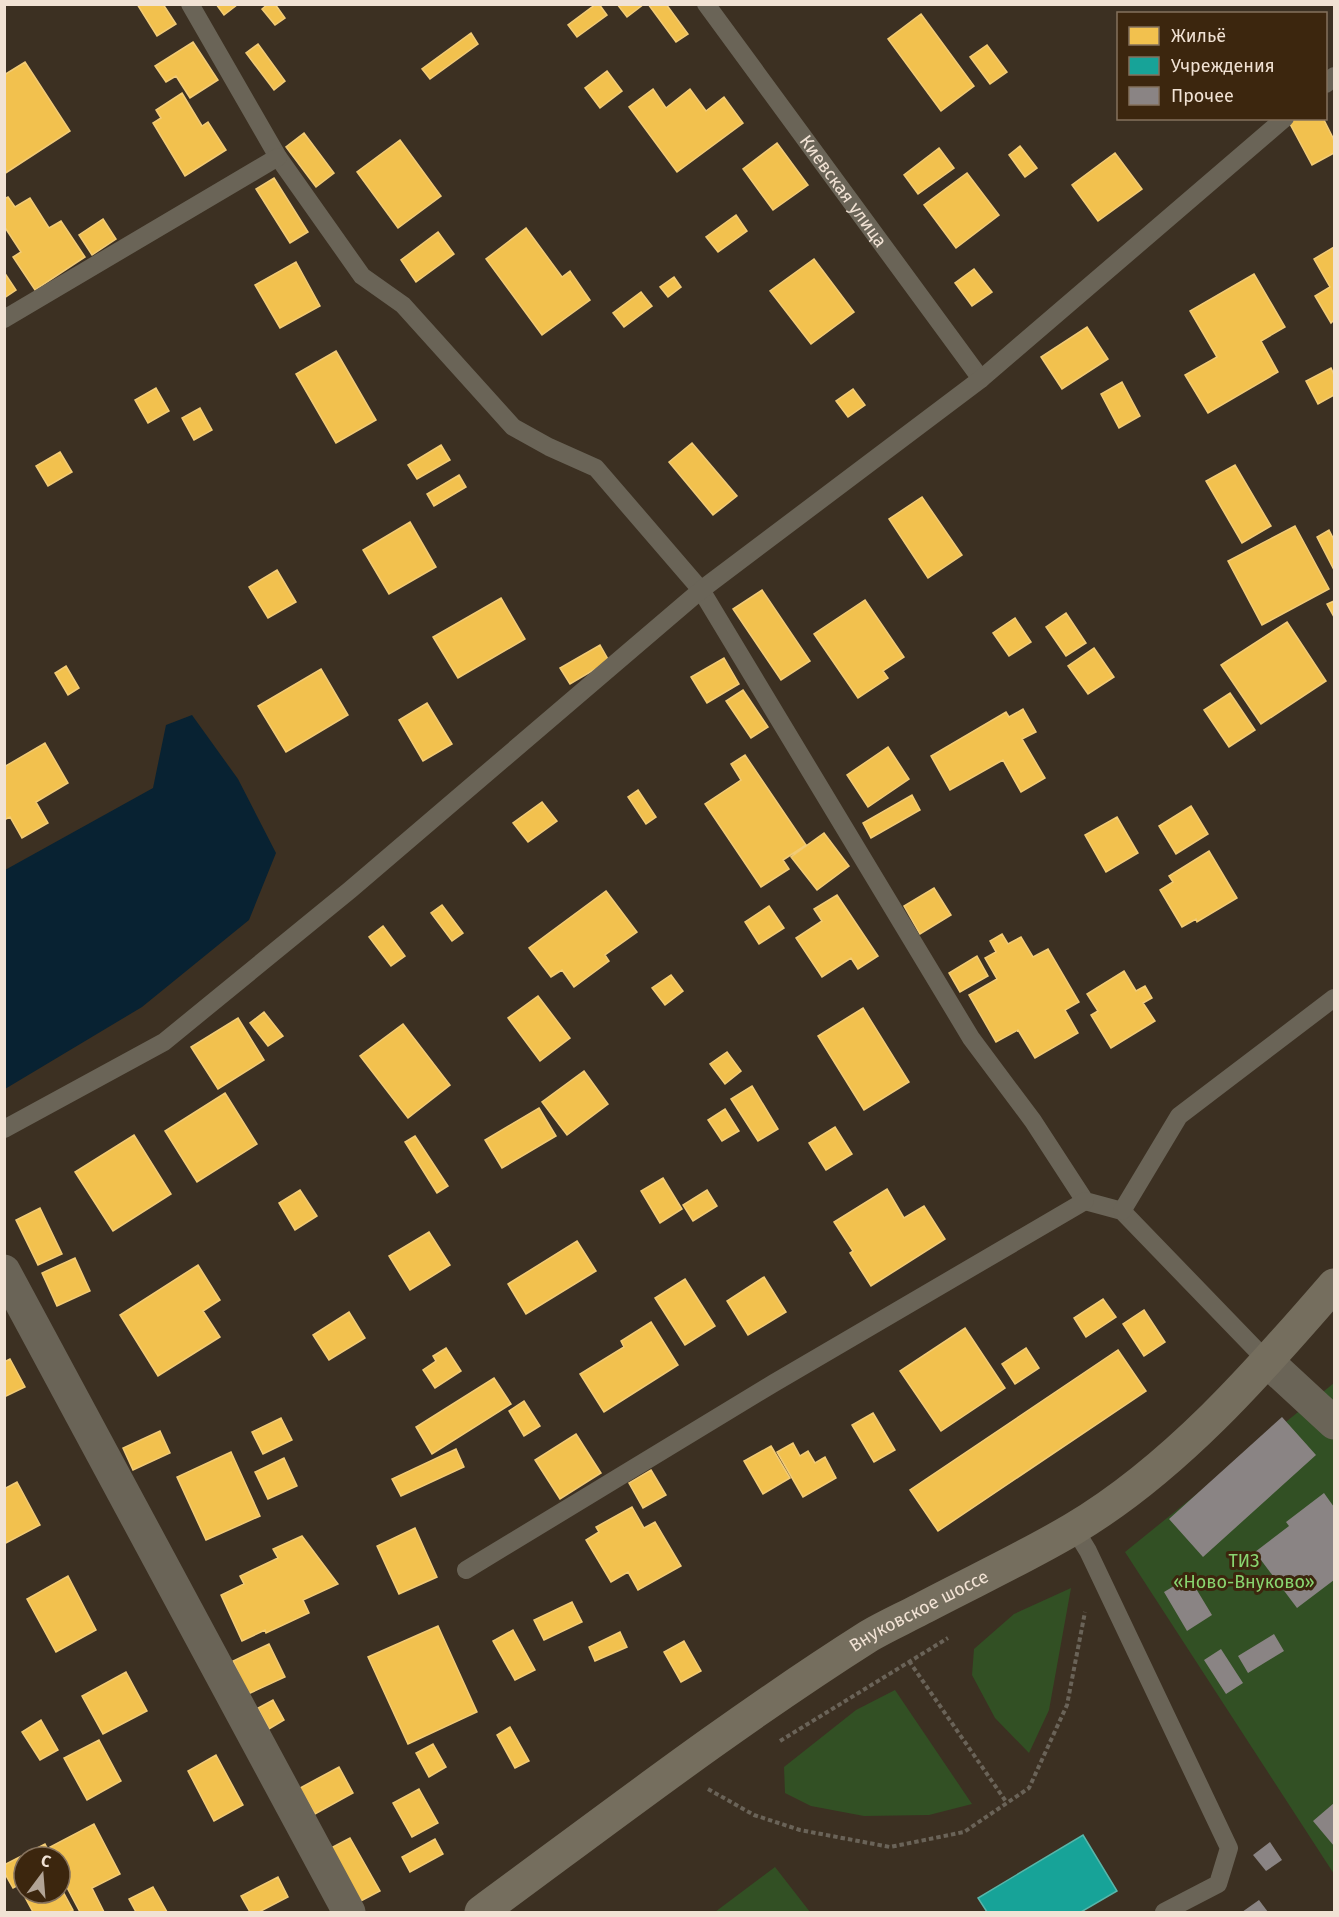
<svg xmlns="http://www.w3.org/2000/svg" width="1339" height="1917" font-family="'Fira Sans',sans-serif">
<style>
.green{fill:#325024}
.water{fill:#082232}
.homes{fill:#f2c14e;stroke:#f2cb76;stroke-width:1.5}
.public{fill:#17a398;stroke:#58b6aa;stroke-width:1.5}
.building{fill:#8a8484}
.lines{fill:none;stroke-linecap:round;stroke-linejoin:round}
.path{stroke:#6a6358;stroke-width:4;stroke-dasharray:4.5 3;stroke-linecap:butt}
.lane{stroke:#6a6457;stroke-width:18}
.street{stroke:#6a6457;stroke-width:33}
.secondary{stroke:#756e5e;stroke-width:33}
.labels{text-anchor:middle;dominant-baseline:central;stroke-width:6;stroke-linejoin:round;paint-order:stroke}
.street-label{font-size:18px;fill:#f1e2d4;stroke:#3c260e}
.park-label{font-size:18px;fill:#89d570;stroke:#3c260e}
</style>
<rect width="100%" height="100%" fill="#3c3022"/>
<path class="green" d="M1334,1383V1874L1125,1552Z
M1071,1588L1049,1710L1029,1753L995,1718L972,1675L974,1649L1014,1614Z
M895,1690L972,1804L929,1815L864,1816L811,1806L785,1793L784,1767L856,1710Z
M775,1867L810,1912H715Z"/>
<path class="water" d="M192,715L238,779L276,853L249,920L142,1007L5,1089V870L153,788L166,725Z"/>
<path class="homes" d="M137,4H163L176,24L157,36Z
M216,4H237V5L224,15Z
M268,4H275L285,18L275,25L262,9Z
M596,4H599L607,15L577,37L568,25Z
M617,4H644L627,17Z
M648,4H666L688,34L676,42Z
M921,14L974,86L941,111L888,39Z
M471,33L478,44L430,79L422,69Z
M193,42L218,80L190,98L176,76L166,82L155,66Z
M258,44L285,81L274,90L246,53Z
M987,45L1007,72L990,84L970,57Z
M25,62L70,131L4,174V75Z
M607,71L622,91L600,108L585,88Z
M653,89L666,108L690,89L706,111L724,97L743,123L677,172L629,107Z
M182,93L202,126L208,122L226,150L185,176L153,123L161,118L156,110Z
M1296,118H1323L1334,140V153L1312,165L1289,122Z
M304,133L334,173L316,187L286,147Z
M400,140L441,196L398,228L357,172Z
M777,143L808,185L773,210L743,169Z
M1020,146L1037,168L1025,177L1009,155Z
M939,148L954,168L918,194L904,175Z
M1115,153L1142,189L1098,221L1072,185Z
M967,173L999,215L956,248L924,205Z
M274,178L308,232L290,243L256,189Z
M8,197L15,207L30,198L49,228L61,221L85,257L35,290L13,257L21,252L4,226V199Z
M736,215L747,231L718,252L706,237Z
M103,219L116,239L92,255L79,235Z
M526,228L562,277L570,271L590,300L542,335L486,259Z
M438,232L454,254L416,282L401,260Z
M1334,247V320L1331,323L1315,296L1330,287L1314,259Z
M814,259L854,312L811,344L770,291Z
M296,262L320,306L280,328L255,285Z
M974,269L992,292L972,306L955,283Z
M4,272L16,290L4,298Z
M1254,274L1285,327L1261,341L1278,372L1208,413L1185,375L1217,357L1190,311Z
M674,277L681,287L668,297L660,287Z
M641,292L652,306L624,327L613,313Z
M1087,327L1108,359L1062,389L1041,357Z
M336,351L376,420L336,443L296,374Z
M1331,368L1334,375V395L1318,404L1306,381Z
M1122,382L1140,416L1119,428L1101,394Z
M156,388L169,411L148,423L135,400Z
M853,389L865,405L848,417L836,401Z
M200,408L212,430L194,440L182,418Z
M692,443L737,496L713,515L669,462Z
M441,445L450,460L417,479L408,465Z
M60,452L72,472L48,486L36,466Z
M1235,465L1271,526L1242,543L1206,481Z
M459,475L466,487L434,506L427,494Z
M922,497L962,555L928,578L889,519Z
M410,522L436,567L389,594L363,550Z
M1295,526L1329,589L1262,625L1228,561Z
M1329,530L1334,540V570L1317,537Z
M277,570L296,602L268,618L249,587Z
M762,590L810,661L781,680L733,609Z
M501,598L525,639L458,678L433,637Z
M865,600L904,657L883,671L888,678L858,698L814,634Z
M1334,601V617L1327,604Z
M1066,613L1086,643L1066,656L1046,627Z
M1015,618L1031,642L1009,656L993,633Z
M1287,622L1326,681L1261,724L1221,665Z
M600,645L609,661L570,684L560,668Z
M1094,648L1114,677L1088,694L1068,666Z
M724,658L739,684L707,703L691,677Z
M66,666L79,688L68,695L55,673Z
M321,669L348,715L286,752L258,706Z
M743,690L768,727L751,738L726,701Z
M1230,693L1255,730L1229,747L1204,710Z
M427,703L452,744L423,761L399,720Z
M1023,709L1036,732L1022,739L1045,778L1021,792L1003,760L950,790L931,756L1006,712L1009,717Z
M45,743L68,783L36,802L48,823L22,838L10,817L4,820V767Z
M888,747L909,779L868,807L847,775Z
M745,755L806,845L783,860L789,869L761,887L705,804L741,780L731,764Z
M638,790L656,817L646,824L628,797Z
M912,795L920,810L871,838L863,823Z
M542,802L557,821L528,842L513,823Z
M1191,806L1208,834L1176,854L1159,826Z
M1117,817L1138,853L1106,872L1085,835Z
M824,833L849,866L817,890L791,857Z
M1209,851L1237,898L1197,922L1196,919L1182,927L1160,890L1173,882L1169,876Z
M934,888L951,915L920,934L904,906Z
M606,891L637,932L605,955L609,961L574,987L562,970L551,977L529,948Z
M837,895L878,956L858,969L851,958L822,977L796,938L822,921L814,909Z
M442,905L463,933L452,941L431,913Z
M769,906L784,928L759,944L745,922Z
M383,926L405,956L391,966L369,937Z
M1002,934L1008,944L1021,937L1033,957L1048,949L1079,1002L1065,1010L1078,1033L1035,1058L1018,1030L996,1042L969,995L997,979L985,958L996,952L990,941Z
M977,956L988,976L960,992L949,973Z
M1124,971L1136,991L1145,986L1152,998L1143,1003L1155,1021L1111,1048L1091,1015L1098,1011L1087,994Z
M671,975L683,991L665,1005L652,988Z
M538,996L570,1038L540,1061L508,1018Z
M863,1008L909,1082L864,1110L818,1036Z
M264,1012L283,1036L268,1046L250,1023Z
M238,1018L264,1060L218,1089L191,1047Z
M403,1024L450,1085L408,1118L360,1056Z
M727,1052L741,1071L725,1084L710,1064Z
M584,1071L608,1104L567,1135L542,1102Z
M752,1086L778,1129L758,1141L731,1099Z
M225,1093L257,1144L197,1182L165,1131Z
M539,1108L556,1136L502,1168L485,1140Z
M725,1109L739,1131L722,1141L708,1120Z
M835,1127L852,1154L826,1170L809,1143Z
M134,1135L171,1194L113,1231L75,1172Z
M415,1136L448,1186L437,1193L405,1142Z
M663,1178L682,1209L660,1223L641,1191Z
M887,1189L904,1218L924,1206L945,1239L871,1286L850,1253L853,1251L834,1222Z
M300,1190L317,1216L295,1230L279,1203Z
M707,1190L717,1206L693,1221L683,1205Z
M40,1208L62,1254L38,1265L16,1220Z
M429,1232L450,1265L410,1290L389,1256Z
M577,1241L596,1271L526,1314L508,1284Z
M75,1258L90,1291L57,1306L42,1273Z
M198,1265L220,1300L203,1311L220,1337L158,1376L120,1315Z
M764,1277L786,1312L748,1335L727,1301Z
M685,1279L715,1326L685,1345L655,1298Z
M1103,1299L1116,1317L1086,1337L1074,1318Z
M1144,1310L1165,1342L1144,1356L1123,1324Z
M349,1312L365,1338L329,1360L313,1335Z
M651,1322L678,1365L604,1412L580,1374L624,1347L621,1341Z
M965,1328L1005,1388L941,1431L900,1371Z
M446,1348L461,1371L435,1388L423,1370L436,1361L433,1356Z
M1026,1348L1039,1368L1015,1384L1002,1364Z
M1118,1350L1146,1391L938,1531L910,1490Z
M10,1359L25,1387L4,1397V1362Z
M494,1378L511,1404L432,1454L416,1427Z
M524,1401L540,1426L524,1436L509,1411Z
M873,1413L895,1450L874,1462L852,1425Z
M281,1418L292,1440L263,1454L252,1432Z
M160,1431L170,1453L133,1470L123,1448Z
M576,1434L601,1473L560,1499L535,1460Z
M793,1443L800,1456L808,1451L815,1463L825,1457L836,1478L803,1497L777,1452Z
M771,1446L790,1478L763,1494L744,1461Z
M456,1449L464,1467L401,1496L392,1479Z
M231,1452L260,1516L206,1540L177,1477Z
M284,1458L297,1486L268,1499L255,1472Z
M651,1470L666,1495L643,1508L629,1483Z
M17,1482L40,1525L4,1544V1489Z
M632,1507L644,1528L655,1522L681,1566L638,1590L628,1572L611,1582L586,1540L599,1532L596,1527Z
M415,1528L437,1577L399,1594L377,1546Z
M302,1536L338,1584L303,1600L309,1613L266,1633L265,1630L242,1641L221,1595L244,1584L240,1576L278,1558L273,1549Z
M68,1576L96,1630L56,1652L27,1599Z
M572,1602L582,1622L544,1640L534,1620Z
M438,1626L477,1712L408,1744L368,1657Z
M513,1630L535,1670L515,1680L493,1641Z
M620,1632L627,1647L595,1661L589,1647Z
M684,1641L701,1671L681,1682L664,1652Z
M269,1644L285,1677L248,1694L233,1661Z
M126,1672L147,1711L103,1734L82,1696Z
M273,1700L284,1720L269,1729L258,1708Z
M41,1720L58,1750L40,1760L22,1732Z
M510,1727L529,1761L515,1768L497,1735Z
M99,1740L121,1781L87,1800L64,1758Z
M433,1744L446,1767L429,1777L416,1753Z
M216,1755L243,1805L214,1821L188,1771Z
M339,1767L353,1793L315,1814L300,1788Z
M419,1789L438,1823L412,1837L393,1803Z
M94,1824L120,1874L92,1888L104,1912H80L62,1878L65,1877L60,1867V1857H55L50,1847Z
M350,1838L380,1891L357,1903L327,1850Z
M435,1839L443,1854L410,1872L402,1857Z
M45,1844L52,1857H24V1882L13,1888L4,1872V1865Z
M278,1877L288,1897L259,1912H250L241,1896Z
M60,1886L73,1910L68,1912H33L21,1890L24,1889V1893H60Z
M153,1887L167,1912H136L129,1899Z"/>
<path class="public" d="M1083,1835L1117,1891L1081,1912H987L978,1898Z"/>
<path class="building" d="M1282,1417L1316,1455L1203,1557L1169,1519Z
M1324,1493L1334,1507V1580L1297,1608L1255,1552L1289,1526L1286,1522Z
M1189,1577L1212,1615L1187,1631L1164,1592Z
M1274,1634L1284,1651L1248,1673L1238,1656Z
M1221,1649L1243,1683L1226,1694L1204,1660Z
M1334,1803V1846L1313,1821Z
M1270,1842L1282,1860L1266,1871L1253,1855Z
M1259,1900L1268,1912H1242Z"/>
<g class="lines">
<path class="path" d="M909,1661L1007,1803
M780,1741L948,1638
M708,1789L754,1815L800,1830L890,1847L964,1832L1029,1788L1067,1705L1085,1612"/>
<g class="lane">
<path d="M190,4L278,157L362,276L403,305L513,427L549,447L596,468L701,590L971,1038L1033,1121L1085,1201L1122,1211L1268,1362"/>
<path id="s1" d="M706,4L981,379"/>
<path d="M1326,84L1334,76"/>
<path d="M4,319L278,157"/>
<path d="M4,1129L164,1042L350,890L701,590L981,379L1285,118"/>
<path d="M1122,1211L1179,1116L1334,998"/>
<path d="M1074,1528L1088,1551L1229,1848L1218,1884L1164,1912"/>
<path d="M466,1570L774,1383L1085,1201"/>
</g>
<path class="street" d="M4,1271L349,1912
M1268,1362L1334,1423"/>
<path class="secondary" id="s2" d="M481,1912C609,1818 735,1721 869,1636C886,1626 904,1618 921,1609C972,1582 1024,1558 1073,1529C1174,1469 1258,1373 1334,1285"/>
</g>
<g class="labels">
<g class="street-label">
<text stroke="none"><textPath href="#s1" startOffset="232">Киевская улица</textPath></text>
<text stroke="none"><textPath href="#s2" startOffset="532">Внуковское шоссе</textPath></text>
</g>
<g class="park-label">
<text x="1244" y="1561">ТИЗ<tspan x="1244" dy="21">«Ново-Внуково»</tspan></text>
</g>
</g>
<rect width="1339" height="1917" fill="none" stroke="#f1e2d4" stroke-width="12"/>
<rect x="1117" y="12" width="210" height="108" fill="#3c260e" stroke="#84715d" stroke-width="1.5"/>
<rect x="1129" y="27" width="30" height="18" fill="#f2c14e" stroke="#84715d" stroke-width="1.5"/>
<text x="1171" y="42" font-size="18" fill="#f1e2d4">Жильё</text>
<rect x="1129" y="57" width="30" height="18" fill="#17a398" stroke="#84715d" stroke-width="1.5"/>
<text x="1171" y="72" font-size="18" fill="#f1e2d4">Учреждения</text>
<rect x="1129" y="87" width="30" height="18" fill="#8a8484" stroke="#84715d" stroke-width="1.5"/>
<text x="1171" y="102" font-size="18" fill="#f1e2d4">Прочее</text>
<g transform="translate(42 1875) rotate(16)"><circle r="28" fill="#3c260e" stroke="#84715d" stroke-width="1.5"/>
<path d="M0-4.5L10 22L0 15L-10 22Z" fill="#b2a496"/>
<text y="-9" font-size="16" font-weight="bold" text-anchor="middle" fill="#f1e2d4">С</text>
</g>
</svg>
